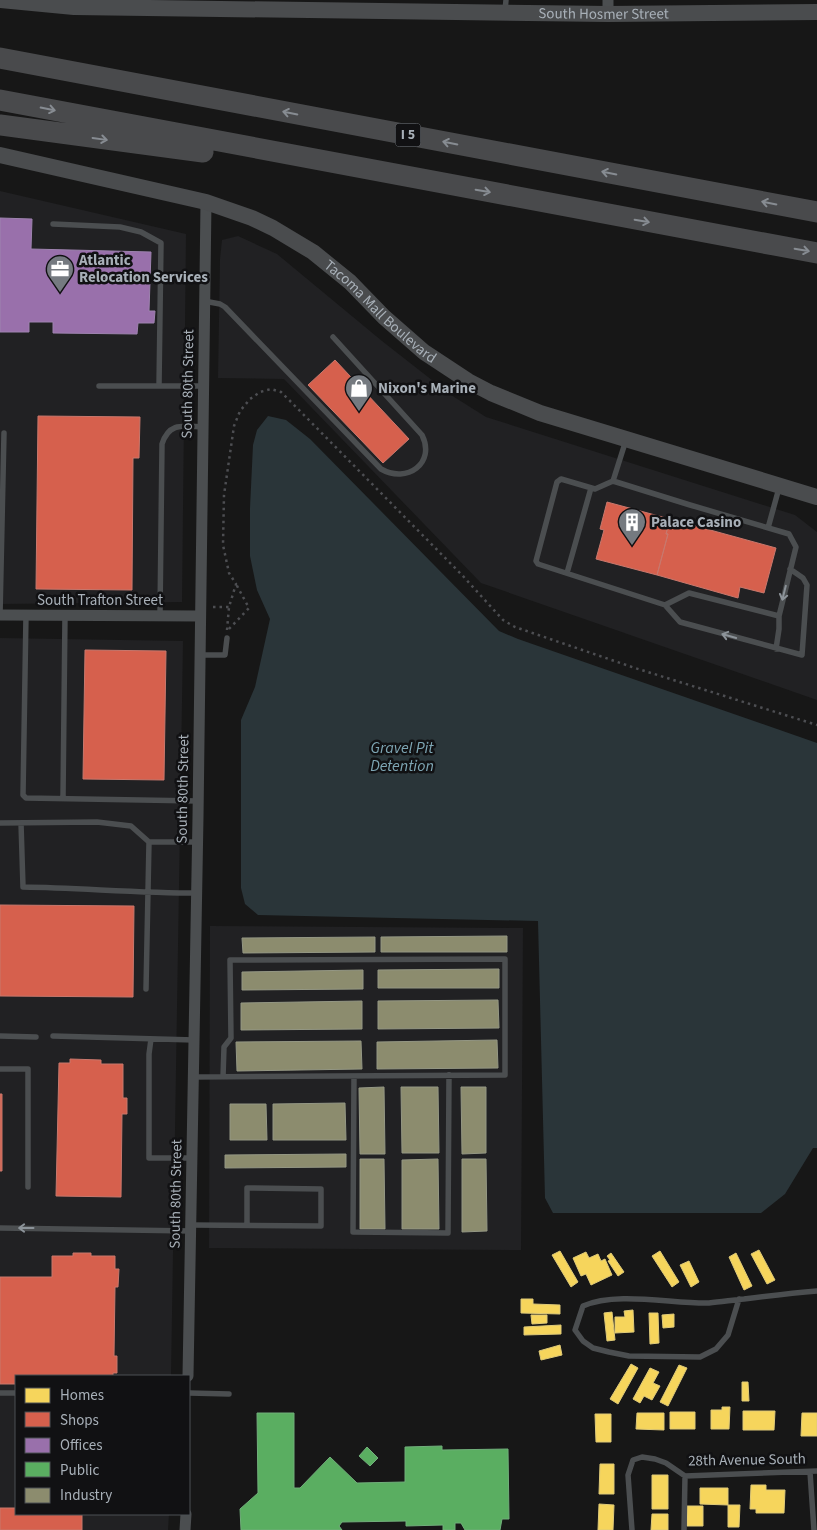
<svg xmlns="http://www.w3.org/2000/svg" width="817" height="1530" font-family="'Source Sans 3',sans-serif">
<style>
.built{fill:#212123}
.water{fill:#2a3539}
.homes{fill:#f6d55c;stroke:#dfca78}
.shops{fill:#d6604d;stroke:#c8786d}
.offices{fill:#9970ab;stroke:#9e83af}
.public{fill:#5aae61;stroke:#71af7b}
.industry{fill:#8c8c6e;stroke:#949784}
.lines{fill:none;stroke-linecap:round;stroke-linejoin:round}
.path{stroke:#4d4e52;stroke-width:2.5;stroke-dasharray:2.5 4;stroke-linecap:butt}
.service{stroke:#4b4e50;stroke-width:5.5}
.minor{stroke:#4b4e50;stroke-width:11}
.secondary{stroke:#4a4c4e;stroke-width:16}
.motorway{stroke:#494a4c;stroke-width:21}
.oneway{stroke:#878c92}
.oneway2{stroke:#8c9399}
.labels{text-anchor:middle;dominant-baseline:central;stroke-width:5;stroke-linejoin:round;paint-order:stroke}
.shield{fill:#111113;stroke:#7b8086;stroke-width:1}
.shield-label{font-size:14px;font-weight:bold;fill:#a8b0b8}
.street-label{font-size:15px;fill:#a8b0b8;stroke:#111113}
.poi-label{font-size:15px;font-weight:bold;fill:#a8b0b8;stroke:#111113;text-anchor:start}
.water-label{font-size:16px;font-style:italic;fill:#7ea6b4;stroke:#111113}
</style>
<rect width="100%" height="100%" fill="#171717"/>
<path class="built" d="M0,191L186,234L182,602L0,604Z
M238,236L277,254L382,341L451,395L486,417L795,515L817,532V700L481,583L284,379L218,378L220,259L222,240Z
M0,638L183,641L171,1376H16V1514H169L168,1530H0Z
M210,926L523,928L521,1250L209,1248Z"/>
<path class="water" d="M268,416L286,420L310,439L499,631L518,639L817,743V1148H813L785,1194L761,1213H553L545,1198L538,921L258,915L245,904L241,888V720L255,687L270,619L257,590L250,556V508L253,445L257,430Z"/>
<path class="homes" d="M759,1250L775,1280L767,1284L751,1254Z
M560,1251L578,1282L571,1287L552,1255Z
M660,1251L679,1282L672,1287L652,1256Z
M586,1252L589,1258L598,1254L601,1261L605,1259L612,1275L591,1285L586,1274L581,1276L573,1258Z
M611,1253L624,1272L618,1276L608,1261L610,1260L607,1256Z
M736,1253L752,1286L744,1290L729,1257Z
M689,1261L699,1282L691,1287L680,1265Z
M521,1299H533V1304L560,1305V1314L521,1313Z
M633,1310L634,1332L615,1333V1317H625L624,1311Z
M612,1312L615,1340L607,1341L604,1313Z
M649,1313H658L659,1343L650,1344Z
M674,1314V1327L663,1328L662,1315Z
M531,1315H547V1323L532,1324Z
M561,1325V1334L524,1335V1327Z
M560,1345L562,1355L541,1360L539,1351Z
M631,1364L638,1368L618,1404L610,1399Z
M679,1365L687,1368L668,1406L660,1402Z
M650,1368L659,1372L653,1383L660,1386L652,1400L644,1396L640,1403L633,1399Z
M742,1382H748L749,1401H742Z
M722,1407H730L729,1429H711V1410H722Z
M743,1411H775L774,1430H743Z
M670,1412H695V1429H670Z
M637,1413H664V1430L636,1429Z
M802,1413H817V1436H801Z
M595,1414H611V1442H596Z
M600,1464H614V1494H599Z
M652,1475H668V1509H652Z
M751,1485H766V1490H785L784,1513H756V1509H750Z
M700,1488H728V1505L700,1504Z
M599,1504L614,1505L613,1530H598Z
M728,1505H740L739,1527H728Z
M687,1506H703V1526H687Z
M652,1514H668V1530H651Z"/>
<path class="shops" d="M335,360L409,439L383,463L308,385Z
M38,416L140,417L139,458H133L132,590L36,589Z
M607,502L670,519L666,534H668L657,575L596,559L604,530L600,529Z
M670,519L776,548L764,593L740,587L738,598L657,575L668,534H666Z
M85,650L166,651L164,780L83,779Z
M0,905L134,906L133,997L0,996Z
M70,1059L101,1060V1064H123V1098H127V1114H122L121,1197L56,1196L59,1063H70Z
M0,1094H2V1171H0Z
M73,1253H91V1256H115V1269H119L118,1287H115L114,1356H117V1373H113V1376H16V1384H0V1277H52V1256H73Z
M0,1508H16V1514H82V1530H0Z"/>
<path class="offices" d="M0,218L32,219L31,249L151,252L149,311H155L154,323H138L137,334L53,333V322H29V332H0Z"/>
<path class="public" d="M257,1413H294V1488H300L330,1457L357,1483L405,1482V1447L442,1446V1450L508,1449L509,1519H502L500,1530H465L461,1523H455V1530H443V1525L406,1526V1521L342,1522L339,1526L342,1530H241L240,1509L258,1493Z
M367,1447L378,1458L370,1466L359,1456Z"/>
<path class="industry" d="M507,936V952H381V937Z
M375,937V952L243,953L242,938Z
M499,969V988H378V970Z
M363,970V989L242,990V972Z
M498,1000L499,1028L378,1029V1001Z
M362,1001V1029L241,1030V1003Z
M497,1040L498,1068L377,1069V1042Z
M361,1041L362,1069L237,1071L236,1042Z
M384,1087L385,1154H360L359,1088Z
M401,1087H438L439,1153H402Z
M461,1087H486V1153L462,1154Z
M345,1103L346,1140H273V1104Z
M230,1104H266L267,1140H230Z
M346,1154V1167L225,1168V1155Z
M360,1159H384L385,1229H360Z
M438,1159L439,1229H402V1160Z
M462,1159H486L487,1231L462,1232Z"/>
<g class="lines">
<path class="path" d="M213,607H229
M229,629L249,608L236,584
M227,630L229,607L236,584L229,573L223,545L224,495L234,426L240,411L250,399L260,392L271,389L281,392L297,408L462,575L503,620L515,627L635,668L817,725"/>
<path class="service" d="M505,11L506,0
M53,224L120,227L141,232L161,243L159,386
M204,301L220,304L225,307L381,469C407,484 436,463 422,435L333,337
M99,386H203
M613,481L626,440
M768,528L779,488
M567,573L591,488
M665,605L689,593L779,616
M0,615L4,433
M26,615L23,795L26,798L198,801
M160,615L162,444C169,422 183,426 202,427
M776,649L779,629V616L796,547L789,534L690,505L613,481L595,489L561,479L557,482L536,561L538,564L665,605L680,622L802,655L807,585L803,578L790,569
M199,655H225L227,638
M63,798L65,616
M0,823L97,822L131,826L149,842H198
M21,823L23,887C81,888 139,893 197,893
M146,989L149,842
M0,1036L36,1037
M53,1036L194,1040
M151,1039L149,1054V1158H192
M0,1069H28V1187
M354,1076L353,1232L448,1233L449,1075
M193,1077L505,1075V959L230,960L231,1038L224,1047L223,1077
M191,1225L321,1226V1189L247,1188V1225
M0,1228L191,1231
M739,1299L728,1335L716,1349L700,1357L629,1356L609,1352L593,1348L583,1341L575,1330L583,1306C617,1291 672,1304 709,1303C721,1302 733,1300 744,1299C768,1296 793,1293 817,1291
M0,1393H16
M189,1393L229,1394
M810,1472L814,1530
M632,1530L628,1475L633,1460L642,1457L655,1459L666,1463L685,1476L817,1471
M684,1530L685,1476"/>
<path class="minor" d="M608,14V0
M0,615L200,616
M188,1376L198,817L206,202
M185,1530L186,1514"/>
<g class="secondary">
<path id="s1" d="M0,0L74,7L608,14L817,12"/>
<path id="s2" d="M0,155L206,202L252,218L273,228L313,252L350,282L384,317L424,352L468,381L491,393L540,413L817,497"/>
</g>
<path class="motorway" d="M0,58L817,212
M0,100L817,253
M0,125L203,152"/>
</g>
<defs><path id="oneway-shaft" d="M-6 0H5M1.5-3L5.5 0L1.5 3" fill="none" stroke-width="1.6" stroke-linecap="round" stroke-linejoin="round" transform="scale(1.25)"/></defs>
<g class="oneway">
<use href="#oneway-shaft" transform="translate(48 109) rotate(11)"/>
<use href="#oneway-shaft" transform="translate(290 113) rotate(-169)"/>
<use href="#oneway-shaft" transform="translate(100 139) rotate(8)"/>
<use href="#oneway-shaft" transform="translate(450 143) rotate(-169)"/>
<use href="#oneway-shaft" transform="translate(609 173) rotate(-169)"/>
<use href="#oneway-shaft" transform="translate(483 191) rotate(10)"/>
<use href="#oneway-shaft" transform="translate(769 203) rotate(-169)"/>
<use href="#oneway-shaft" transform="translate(642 221) rotate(10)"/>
<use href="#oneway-shaft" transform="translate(802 250) rotate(10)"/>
</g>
<g class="oneway2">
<use href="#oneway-shaft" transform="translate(784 593) rotate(104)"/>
<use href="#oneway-shaft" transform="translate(729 636) rotate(-164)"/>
<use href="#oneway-shaft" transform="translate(26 1228) rotate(-180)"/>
</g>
<defs>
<g id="office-pin" transform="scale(1.4375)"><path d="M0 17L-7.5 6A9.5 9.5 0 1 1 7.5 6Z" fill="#757a80" stroke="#111113"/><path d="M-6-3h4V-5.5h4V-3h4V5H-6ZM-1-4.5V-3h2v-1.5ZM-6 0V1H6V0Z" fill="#fff"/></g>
<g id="shop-pin" transform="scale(1.4375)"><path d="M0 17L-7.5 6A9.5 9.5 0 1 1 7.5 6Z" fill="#757a80" stroke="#111113"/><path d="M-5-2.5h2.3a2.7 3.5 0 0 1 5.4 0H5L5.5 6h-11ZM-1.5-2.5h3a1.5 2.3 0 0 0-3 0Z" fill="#fff"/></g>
<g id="building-pin" transform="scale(1.4375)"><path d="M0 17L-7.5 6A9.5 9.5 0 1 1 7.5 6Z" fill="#757a80" stroke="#111113"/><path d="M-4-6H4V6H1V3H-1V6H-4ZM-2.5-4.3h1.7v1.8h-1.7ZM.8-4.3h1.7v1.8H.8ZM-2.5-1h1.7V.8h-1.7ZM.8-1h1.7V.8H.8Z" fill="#fff"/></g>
</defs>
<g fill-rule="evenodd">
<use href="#office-pin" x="60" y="269"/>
<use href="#shop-pin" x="359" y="388"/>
<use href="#building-pin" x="632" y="522"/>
</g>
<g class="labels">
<rect class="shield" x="395.5" y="123.5" width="25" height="23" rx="4"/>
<g class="shield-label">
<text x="408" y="135">I 5</text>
</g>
<g class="street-label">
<text stroke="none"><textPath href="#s1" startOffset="604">South Hosmer Street</textPath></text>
<text stroke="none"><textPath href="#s2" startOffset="420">Tacoma Mall Boulevard</textPath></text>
<text transform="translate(188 384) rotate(-89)">South 80th Street</text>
<text x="100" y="600">South Trafton Street</text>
<text transform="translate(183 789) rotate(-89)">South 80th Street</text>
<text transform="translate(176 1194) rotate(-89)">South 80th Street</text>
<text transform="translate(747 1460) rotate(-1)">28th Avenue South</text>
</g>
<g class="poi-label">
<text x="79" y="260">Atlantic<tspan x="79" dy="17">Relocation Services</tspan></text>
<text x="378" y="388">Nixon's Marine</text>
<text x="651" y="522">Palace Casino</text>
</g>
<g class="water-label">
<text x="402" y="748">Gravel Pit<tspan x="402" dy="18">Detention</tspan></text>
</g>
</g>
<rect x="15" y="1375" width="175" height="140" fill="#111113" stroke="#4d5155"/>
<rect x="25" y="1388" width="25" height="15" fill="#f6d55c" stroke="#4d5155"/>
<text x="60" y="1400" font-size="15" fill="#a8b0b8">Homes</text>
<rect x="25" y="1412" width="25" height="15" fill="#d6604d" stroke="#4d5155"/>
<text x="60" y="1425" font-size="15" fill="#a8b0b8">Shops</text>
<rect x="25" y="1438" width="25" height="15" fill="#9970ab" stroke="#4d5155"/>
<text x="60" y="1450" font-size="15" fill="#a8b0b8">Offices</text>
<rect x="25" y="1462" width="25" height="15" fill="#5aae61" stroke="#4d5155"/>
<text x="60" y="1475" font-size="15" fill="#a8b0b8">Public</text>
<rect x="25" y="1488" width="25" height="15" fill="#8c8c6e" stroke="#4d5155"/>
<text x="60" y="1500" font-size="15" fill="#a8b0b8">Industry</text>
</svg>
